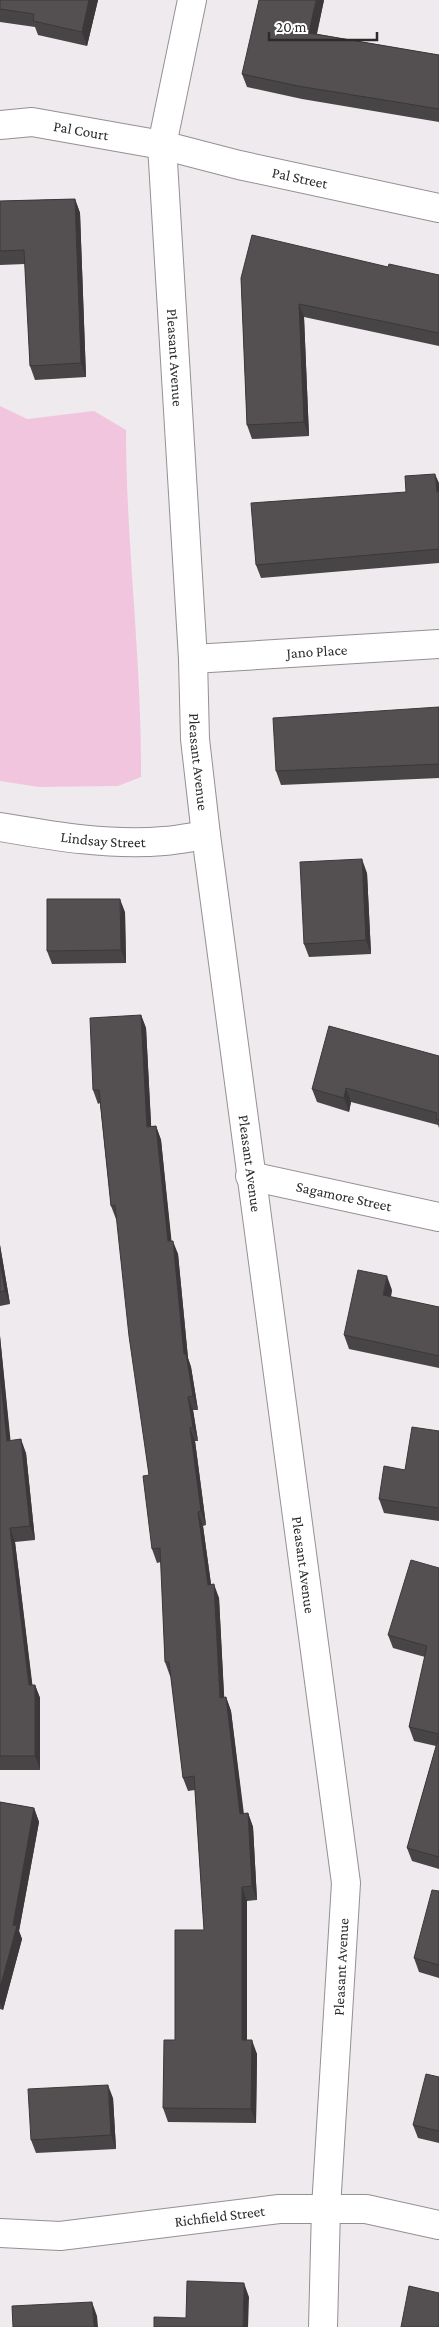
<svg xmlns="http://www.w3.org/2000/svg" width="439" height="2327" font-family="'Crimson Pro',serif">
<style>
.green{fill:#f2c5df}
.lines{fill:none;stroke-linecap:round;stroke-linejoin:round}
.street-casing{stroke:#959093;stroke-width:30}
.street{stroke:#fff;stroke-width:28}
.wall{fill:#484547}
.shaded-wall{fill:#3b3839}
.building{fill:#545052;stroke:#3b3839}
.labels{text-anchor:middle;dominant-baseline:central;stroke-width:5;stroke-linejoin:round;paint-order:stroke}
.street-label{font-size:15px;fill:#2c2a2b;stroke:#fff}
</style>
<rect width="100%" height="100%" fill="#efeaed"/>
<path class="green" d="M0,406L27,419L94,411L126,430C126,546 142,661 141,777L118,786L39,787L0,781Z"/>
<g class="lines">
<g class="street-casing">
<g id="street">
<path id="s1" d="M192,0L162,145L193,659L195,739L206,835L346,1883L326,2208L323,2327"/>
<path id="s2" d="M0,125L32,122L162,145L239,165L439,208"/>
<path id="s3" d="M193,659L439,644"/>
<path id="s4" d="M0,827C53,836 110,846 164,841C178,840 192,837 206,835"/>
<path id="s5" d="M250,1176L439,1217"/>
<path id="s6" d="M0,2233L60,2236L279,2209H366L439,2225"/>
</g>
</g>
<use href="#street" class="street"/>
</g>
<path class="wall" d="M0,0H98L87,46L38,35L35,27L0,22Z
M324,0L317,34L439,55V122L302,99L247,87L242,74Z
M75,199L80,213L86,377L35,380L30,366L25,264L0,265V201Z
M388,267L439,275V346L304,317L309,436L252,439L247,425L241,278Z
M439,483V563L261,578L256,565L406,492Z
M439,707V778L281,785L276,771Z
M367,873L371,954L309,957L304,944Z
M125,912L126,963L52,964L47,951Z
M141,1015L146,1028L151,1126H156L161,1140L171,1241L178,1254L188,1358L191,1367L198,1410H193L198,1441H195L206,1525L203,1526L211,1585L219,1598L224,1698L226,1697L231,1711L244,1814L248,1813L253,1827L257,1900L247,1901V2040L257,2054L256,2123L168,2122L163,2108L175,2040L204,1930L195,1790L188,1791L183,1778L171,1676H170L165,1662L161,1562L157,1563L152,1549L149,1475L117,1219H116L111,1206L100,1103L98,1104L93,1090Z
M439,1056V1128L438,1125L351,1102L349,1112L317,1102L312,1089Z
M0,1245L10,1304L0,1306Z
M392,1290L391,1297L439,1307V1368L349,1349L344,1335Z
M0,1336L10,1441L26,1453L35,1540L15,1542L32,1685H35L40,1698V1770H0Z
M439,1431V1521L384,1513L379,1499Z
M439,1568V1869L412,1861L407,1848L436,1746L414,1741L409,1727L425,1657L393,1648L388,1635Z
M0,1802L34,1808L39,1822L19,1931L22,1939L3,2010L0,2009Z
M439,1891V1978L419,1972L414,1958Z
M439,2077V2143L418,2138L413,2125Z
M113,2098L116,2149L36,2153L31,2140Z"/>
<path class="shaded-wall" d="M89,0H98L87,46L82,32Z
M316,0H324L314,46L309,33Z
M75,199L80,213L86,377L81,363Z
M299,304L304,317L309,436L304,422Z
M435,474L439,483V498L437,492Z
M362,859L367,873L371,954L366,940Z
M120,899L125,912L126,963L121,950Z
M141,1015L146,1028L152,1141L147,1127Z
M346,1088L351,1102L349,1112L344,1098Z
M156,1126L161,1140L173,1255L168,1241Z
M173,1241L178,1254L188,1358L191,1367L198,1410L193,1396L184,1354Z
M0,1245L10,1304L5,1291L0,1260Z
M387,1276L392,1290L388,1309L383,1295Z
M0,1336L12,1455L7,1441L0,1372Z
M188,1397L193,1410L198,1441L193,1427Z
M190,1428L195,1441L206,1525L201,1511Z
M21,1439L26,1453L35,1540L30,1526Z
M198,1512L203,1526L213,1598L208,1585Z
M10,1528L15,1542L34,1698L29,1685Z
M214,1584L219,1598L225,1712L220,1698Z
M35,1685L40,1698V1770L35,1756Z
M226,1697L231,1711L245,1828L240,1814Z
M34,1808L39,1822L19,1931L22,1939L3,2010L0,2002V1988L13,1925Z
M248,1813L253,1827L257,1900L252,1886Z
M242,1887L247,1901V2054L242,2040Z
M252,2040L257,2054L256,2123L251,2109Z
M108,2085L113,2098L116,2149L111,2135Z
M244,2283L249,2297L248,2327H243Z
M92,2302L97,2316L98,2327H94Z"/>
<path class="building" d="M0,0H89L82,32L33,21L34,14L0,9Z
M259,0H316L309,33L439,55V109L298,86L242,74Z
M75,199L81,363L30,366L24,250L0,251V201Z
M252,235L388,267L389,264L439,275V333L299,304L304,422L247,425L241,278Z
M435,474L437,492H439V549L256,565L251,503L406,492L405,476Z
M439,707V764L276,771L273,718Z
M362,859L366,940L304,944L300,862Z
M47,899H120L121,950L47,951Z
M141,1015L147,1127L156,1126L168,1241H173L184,1354H186L193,1396L188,1397L193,1427L190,1428L201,1511L198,1512L208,1585L214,1584L220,1698L226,1697L240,1814L248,1813L252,1886L242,1887V2040H252L251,2109L163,2108L164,2040H175V1930H204L194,1776L183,1778L169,1662H165L160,1548L152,1549L143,1476L149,1475L129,1336L115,1205L111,1206L99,1090H93L90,1018Z
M329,1026L439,1056V1120L436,1119L437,1113L346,1088L344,1098L312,1089Z
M0,1260L5,1291L0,1292Z
M358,1270L387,1276L383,1295L439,1307V1356L344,1335Z
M0,1372L7,1441L21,1439L30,1526L10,1528L29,1685H35V1756H0Z
M412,1427L439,1431V1508L379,1499L384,1466L405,1470Z
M411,1560L439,1568V1734L409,1727L427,1646L388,1635Z
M439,1736V1857L407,1848Z
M0,1802L34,1808L13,1925L17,1926L0,1988Z
M432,1890L439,1891V1965L414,1958Z
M426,2074L439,2077V2131L413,2125Z
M108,2085L111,2135L31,2140L28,2089Z
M187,2281L244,2283L243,2327H154V2317L186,2318Z
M409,2286L439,2293V2327H401Z
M92,2302L94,2327H13L12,2306Z"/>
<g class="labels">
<g class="street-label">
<text stroke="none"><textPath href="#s2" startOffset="82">Pal Court</textPath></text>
<text stroke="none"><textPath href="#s2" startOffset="306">Pal Street</textPath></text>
<text stroke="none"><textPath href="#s1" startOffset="361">Pleasant Avenue</textPath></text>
<text stroke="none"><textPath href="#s3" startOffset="124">Jano Place</textPath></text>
<text stroke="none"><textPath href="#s1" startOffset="766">Pleasant Avenue</textPath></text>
<text stroke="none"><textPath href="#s4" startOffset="104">Lindsay Street</textPath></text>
<text stroke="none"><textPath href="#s1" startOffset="1171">Pleasant Avenue</textPath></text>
<text stroke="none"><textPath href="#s5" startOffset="96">Sagamore Street</textPath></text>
<text stroke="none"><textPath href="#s1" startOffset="1576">Pleasant Avenue</textPath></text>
<text transform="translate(341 1967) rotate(-87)">Pleasant Avenue</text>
<text stroke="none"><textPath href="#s6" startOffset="221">Richfield Street</textPath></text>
</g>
</g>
<path d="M269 32v8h108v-8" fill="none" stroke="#2c2a2b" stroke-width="2.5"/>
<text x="276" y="32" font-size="15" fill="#2c2a2b" stroke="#ffffff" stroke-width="4" paint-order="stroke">20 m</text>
</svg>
